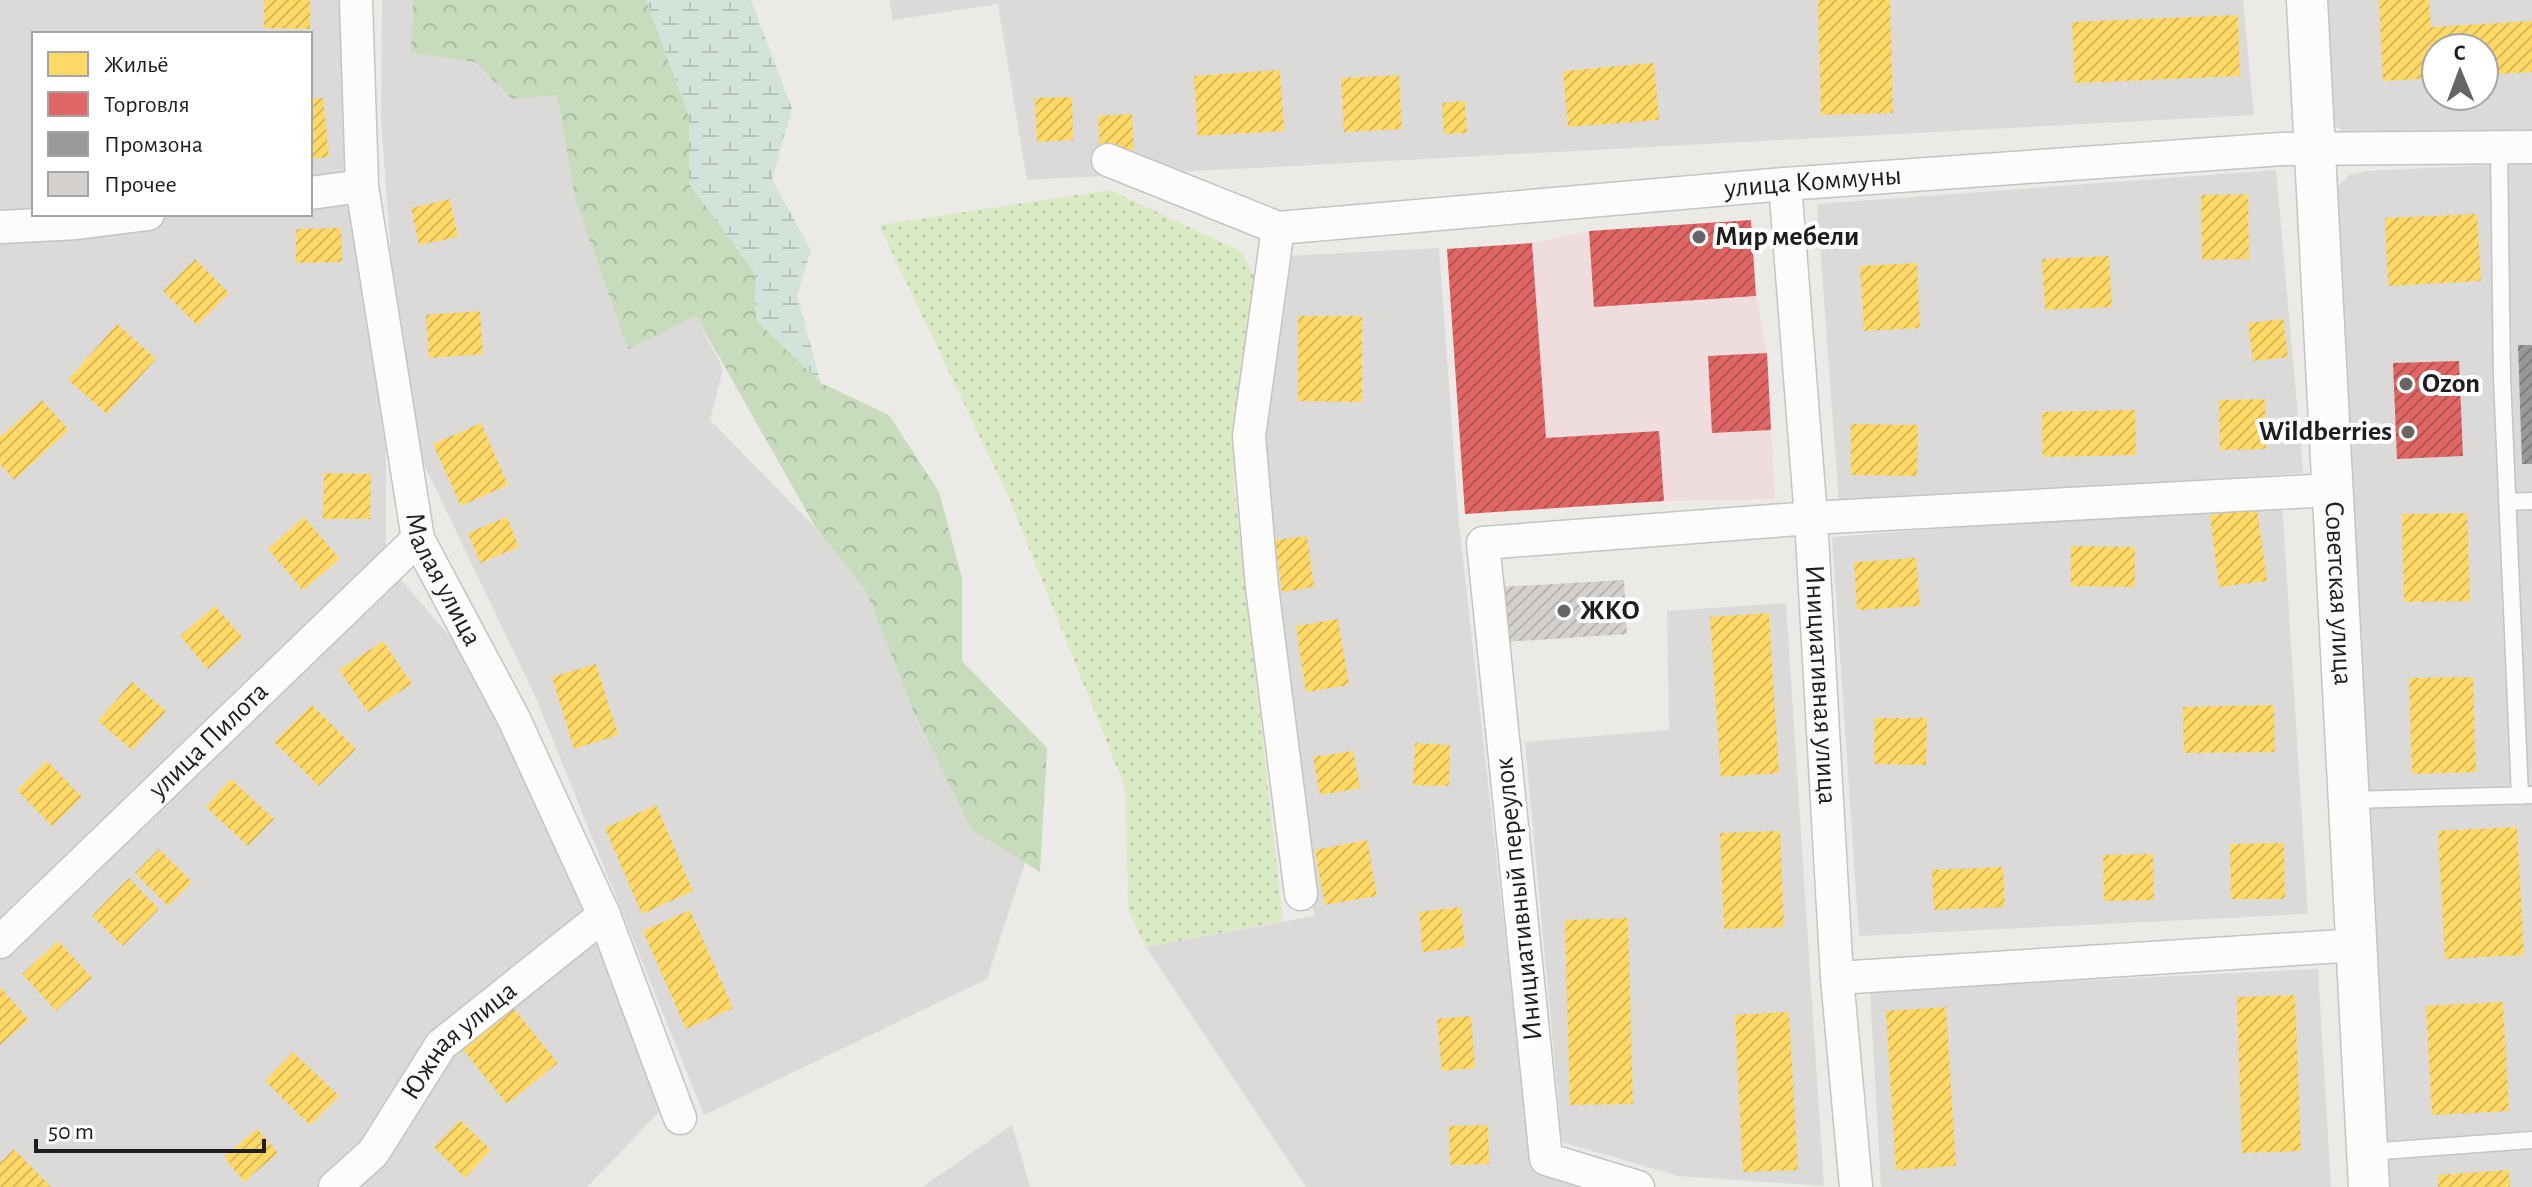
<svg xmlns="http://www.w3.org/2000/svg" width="2532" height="1187" font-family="'Alegreya Sans',sans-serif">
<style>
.residential{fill:#dbdad8;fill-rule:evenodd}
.commercial{fill:#eedddc}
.grass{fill:url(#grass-dots)}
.forest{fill:url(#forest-crowns)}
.wetland{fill:url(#wetland-marsh)}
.homes{fill:url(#homes-hatch)}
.shops{fill:url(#shops-hatch)}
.industry{fill:url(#industry-hatch)}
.building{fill:url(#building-hatch)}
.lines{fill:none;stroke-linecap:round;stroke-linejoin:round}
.service-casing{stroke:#c5c4c3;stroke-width:19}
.minor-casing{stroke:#c5c4c3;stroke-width:35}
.tertiary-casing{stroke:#c5c4c3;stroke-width:43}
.service{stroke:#fcfcfb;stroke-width:16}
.minor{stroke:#fcfcfb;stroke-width:32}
.tertiary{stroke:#fcfcfb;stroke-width:40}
.poi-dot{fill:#666564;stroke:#fff;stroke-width:3}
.labels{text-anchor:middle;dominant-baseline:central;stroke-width:8;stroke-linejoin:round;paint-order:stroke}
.street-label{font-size:28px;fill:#1e1e1e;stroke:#fff}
.poi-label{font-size:28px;font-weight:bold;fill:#1e1e1e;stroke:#fff;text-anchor:start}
</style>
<defs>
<pattern id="grass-dots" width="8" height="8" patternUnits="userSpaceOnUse" patternTransform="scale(2)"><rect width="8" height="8" fill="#daeac5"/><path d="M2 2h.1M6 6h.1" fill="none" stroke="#bbc8a9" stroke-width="1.8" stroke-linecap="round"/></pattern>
<pattern id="forest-crowns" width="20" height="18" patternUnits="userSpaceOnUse" patternTransform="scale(2)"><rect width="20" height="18" fill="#c8dbbc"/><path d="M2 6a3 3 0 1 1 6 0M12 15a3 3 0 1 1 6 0" fill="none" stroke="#abbca1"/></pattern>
<pattern id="wetland-marsh" width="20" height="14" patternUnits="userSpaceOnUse" patternTransform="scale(2)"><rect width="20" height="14" fill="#d4e3da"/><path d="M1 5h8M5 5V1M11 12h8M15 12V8" fill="none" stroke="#b6c2bb"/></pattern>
<pattern id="homes-hatch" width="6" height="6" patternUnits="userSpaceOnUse" patternTransform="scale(2)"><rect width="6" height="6" fill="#ffd966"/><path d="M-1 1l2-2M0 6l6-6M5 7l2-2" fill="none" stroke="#daba58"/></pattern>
<pattern id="shops-hatch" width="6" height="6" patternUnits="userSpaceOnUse" patternTransform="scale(2)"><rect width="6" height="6" fill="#e06666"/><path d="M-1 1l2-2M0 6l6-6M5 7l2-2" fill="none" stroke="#b55353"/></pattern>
<pattern id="industry-hatch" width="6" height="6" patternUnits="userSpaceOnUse" patternTransform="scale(2)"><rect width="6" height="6" fill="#999"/><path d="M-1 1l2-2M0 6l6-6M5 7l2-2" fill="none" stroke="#7c7c7c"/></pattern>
<pattern id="building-hatch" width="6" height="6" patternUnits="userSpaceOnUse" patternTransform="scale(2)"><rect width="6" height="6" fill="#d3d0ce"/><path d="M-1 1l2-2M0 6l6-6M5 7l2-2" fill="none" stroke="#b5b2b0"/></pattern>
</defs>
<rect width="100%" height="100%" fill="#eceae7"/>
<path class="residential" d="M0,0H347L351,204L386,449V562L480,672L584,887L659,1112L587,1187H0ZM34,34H310V214H34Z
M382,0H413L411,53L475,62L512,99L557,95L575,199L628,348L696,316L723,369L710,420L816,528L866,591L913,710L971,830L1025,863L987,979L704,1115L536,698L421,458L391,257L381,118Z
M889,0H2243L2254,115L1027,180L998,4L893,20Z
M2321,0H2532V131L2425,138L2348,135L2333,124ZM2436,48H2484V96H2436Z
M2532,163V1187H2389L2333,208L2338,187L2349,175L2368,171Z
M2276,170L2303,473L1839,505L1817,204Z
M1439,248L1459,523L1531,1168L1597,1187H1306L1146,947L1314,916L1270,585L1258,435L1287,256Z
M2282,502L2308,914L1859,936L1832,537Z
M1786,603L1824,1186L1678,1176L1562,1142L1525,742L1669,730L1667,611Z
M2318,969L2331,1187H1881L1870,991Z
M1012,1125L1030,1187H922Z"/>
<path class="commercial" d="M1751,220L1756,296L1767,353L1775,499L1664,501L1465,514L1447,249L1532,243L1589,231Z"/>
<path class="grass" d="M1110,190L1242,252L1254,276L1234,484L1283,921L1146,947L1128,909L1126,790L1008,496L879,225Z"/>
<path class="forest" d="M413,0H646L689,116V184L755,273L756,320L821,383L889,415L939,492L962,578V661L1047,748L1040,872L971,830L913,710L866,591L816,528L696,316L628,349L575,199L557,95L512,99L475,62L411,53Z"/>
<path class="wetland" d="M646,0H751L792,109L772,180L811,250L797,296L821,383L756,320L755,273L689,184V116Z"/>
<path class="homes" d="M264,0H310V29L264,28Z
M1818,0H1890L1893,113L1821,115Z
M2379,0H2429L2431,27L2532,21V72L2484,75V48H2436V78L2383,81Z
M2238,15L2240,76L2075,83L2072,22Z
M1654,63L1659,120L1568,127L1563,71Z
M1280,70L1284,131L1198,136L1194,76Z
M1399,75L1402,129L1344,132L1341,78Z
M1072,97L1073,140L1037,142L1035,98Z
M323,98L329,157L310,159V99Z
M1465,101L1467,133L1444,134L1442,103Z
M1132,114L1134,149L1100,152L1098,116Z
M2248,194L2249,259L2202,260L2201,195Z
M450,199L458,237L419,245L411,208Z
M2477,214L2481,281L2388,286L2385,218Z
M341,228L342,262L296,263V229Z
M2109,256L2112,307L2045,310L2042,259Z
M195,259L229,293L197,325L163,291Z
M1917,263L1920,328L1864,331L1860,266Z
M480,311L483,354L429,358L426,315Z
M1298,316H1362V402L1298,401Z
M2283,319L2288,357L2253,361L2248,323Z
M117,324L156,359L107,414L68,380Z
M2265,399L2266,449L2220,450L2219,400Z
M42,400L69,430L14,480L0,464V437Z
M2135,410L2136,455L2043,457L2042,412Z
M481,423L508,485L461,506L433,444Z
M1851,424L1918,425L1917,476L1851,475Z
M324,473L371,474L370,519H323Z
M2257,509L2267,581L2219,587L2210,515Z
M2467,513L2470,601L2404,602L2402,514Z
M304,517L340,559L303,590L268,549Z
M507,517L519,547L480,563L468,533Z
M1307,536L1314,587L1282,592L1275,540Z
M2071,546L2135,547V587L2071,586Z
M1916,558L1920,606L1857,610L1854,562Z
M215,606L243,638L208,669L180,636Z
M1769,613L1779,773L1721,777L1710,617Z
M1338,619L1349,685L1306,692L1296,626Z
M383,641L412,684L368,712L339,670Z
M596,664L618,735L574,749L552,677Z
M2473,677L2476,772L2412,774L2409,678Z
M132,682L166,711L132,750L98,721Z
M312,705L356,749L319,786L274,742Z
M2274,705L2275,752L2184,753L2183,707Z
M1875,718H1927L1926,765L1874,764Z
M1415,743L1450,745L1449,786L1413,785Z
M1353,751L1360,788L1320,795L1313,757Z
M47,761L82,797L52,826L17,790Z
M231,779L274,819L248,846L206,807Z
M656,805L693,891L642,914L605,828Z
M2517,827L2524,955L2445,959L2438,831Z
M1780,831L1784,927L1724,929L1720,833Z
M1367,840L1377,896L1325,905L1315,850Z
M2284,843L2285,899H2231L2230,844Z
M159,849L192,882L168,906L135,873Z
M2153,854L2154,900L2104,901L2103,855Z
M2003,867L2005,907L1934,910L1932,870Z
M129,878L159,909L123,946L92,916Z
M1461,907L1465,947L1423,952L1419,912Z
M690,910L733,1008L686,1029L643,931Z
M1628,918L1633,1104L1570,1105L1565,920Z
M58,941L92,978L56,1011L22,974Z
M0,987L29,1020L0,1045Z
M2295,995L2301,1151L2242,1153L2237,997Z
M2503,1002L2509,1111L2432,1115L2426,1006Z
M510,1004L558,1063L507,1104L459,1045Z
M1946,1007L1956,1166L1896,1170L1886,1011Z
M1789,1012L1798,1170L1743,1172L1735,1015Z
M1471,1016L1475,1068L1442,1071L1437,1019Z
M293,1052L339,1096L310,1125L265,1081Z
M460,1120L491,1150L465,1178L434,1147Z
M1488,1125L1489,1164L1450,1165L1449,1126Z
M257,1129L278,1153L244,1182L224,1157Z
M14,1149L51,1187H0V1163Z
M2509,1170L2510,1187H2438V1175Z"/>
<path class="shops" d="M1751,220L1756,296L1594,307L1589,231Z
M1532,243L1546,438L1659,431L1664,501L1465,514L1447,249Z
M1767,353L1771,430L1712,433L1708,356Z
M2459,361L2463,456L2397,459L2393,363Z"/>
<path class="industry" d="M2518,345H2532V464H2522Z"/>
<path class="building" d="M1624,580L1627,634L1504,642L1501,587Z"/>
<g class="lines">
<g class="service-casing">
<path id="service" d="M2499,149L2502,377L2520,796
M2507,502L2532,501
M2350,800L2532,795
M2368,1152L2532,1140"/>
</g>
<g class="minor-casing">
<g id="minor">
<path id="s1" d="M356,0L362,186L418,539L513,717L604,915L680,1118"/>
<path id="s2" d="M1108,160L1278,228L1785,184L2282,149L2532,147"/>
<path id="s3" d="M1785,184L1811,518L1837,978L1856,1187"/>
<path d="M310,193L362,186"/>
<path d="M0,227L77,223L148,214"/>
<path d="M1278,228L1249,436L1262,587L1301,894"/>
<path id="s4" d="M0,942L418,539"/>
<path d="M1837,978L2357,945"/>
<path id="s5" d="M335,1187L373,1153L441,1045L604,915"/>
<path d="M1638,1187L1546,1159L1483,543L1811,518L2331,490"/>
</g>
</g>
<g class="tertiary-casing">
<g id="tertiary">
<path id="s6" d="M2307,0L2369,1187"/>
</g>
</g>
<use href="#service" class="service"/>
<use href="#minor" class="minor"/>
<use href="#tertiary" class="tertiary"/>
</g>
<g class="poi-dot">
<circle cx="1699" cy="237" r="8"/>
<circle cx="2406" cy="384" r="8"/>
<circle cx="2408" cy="432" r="8"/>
<circle cx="1564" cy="611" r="8"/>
</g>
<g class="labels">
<g class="street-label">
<text stroke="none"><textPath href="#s2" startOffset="720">улица Коммуны</textPath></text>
<text stroke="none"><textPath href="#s1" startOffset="590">Малая улица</textPath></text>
<text stroke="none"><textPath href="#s6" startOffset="594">Советская улица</textPath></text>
<text stroke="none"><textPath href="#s3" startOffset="502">Инициативная улица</textPath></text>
<text stroke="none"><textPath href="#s4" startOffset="290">улица Пилота</textPath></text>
<text transform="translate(1519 899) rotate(-96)">Инициативный переулок</text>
<text stroke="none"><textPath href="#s5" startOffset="194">Южная улица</textPath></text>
</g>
<g class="poi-label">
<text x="1715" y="237">Мир мебели</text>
<text x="2422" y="384">Ozon</text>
<text x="2392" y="432" text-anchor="end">Wildberries</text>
<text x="1580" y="611">ЖКО</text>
</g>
</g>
<rect x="32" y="32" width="280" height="184" fill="#ffffff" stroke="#a5a5a5" stroke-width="2"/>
<rect x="48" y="52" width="40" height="24" fill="#ffd966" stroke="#a5a5a5" stroke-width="2"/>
<text x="104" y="72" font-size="24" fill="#1e1e1e">Жильё</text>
<rect x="48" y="92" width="40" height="24" fill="#e06666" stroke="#a5a5a5" stroke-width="2"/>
<text x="104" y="112" font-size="24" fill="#1e1e1e">Торговля</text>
<rect x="48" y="132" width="40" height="24" fill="#999999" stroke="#a5a5a5" stroke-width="2"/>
<text x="104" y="152" font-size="24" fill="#1e1e1e">Промзона</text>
<rect x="48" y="172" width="40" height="24" fill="#d3d0ce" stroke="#a5a5a5" stroke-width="2"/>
<text x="104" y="192" font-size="24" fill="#1e1e1e">Прочее</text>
<g transform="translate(2460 72) rotate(359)"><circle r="38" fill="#ffffff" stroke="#a5a5a5" stroke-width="2"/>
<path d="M0-6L14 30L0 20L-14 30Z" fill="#666564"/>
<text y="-12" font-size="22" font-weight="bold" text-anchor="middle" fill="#1e1e1e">С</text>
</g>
<path d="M36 1139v12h228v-12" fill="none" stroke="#1e1e1e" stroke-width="4"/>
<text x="48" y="1139" font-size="24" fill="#1e1e1e" stroke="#ffffff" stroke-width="6" paint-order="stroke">50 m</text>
</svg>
